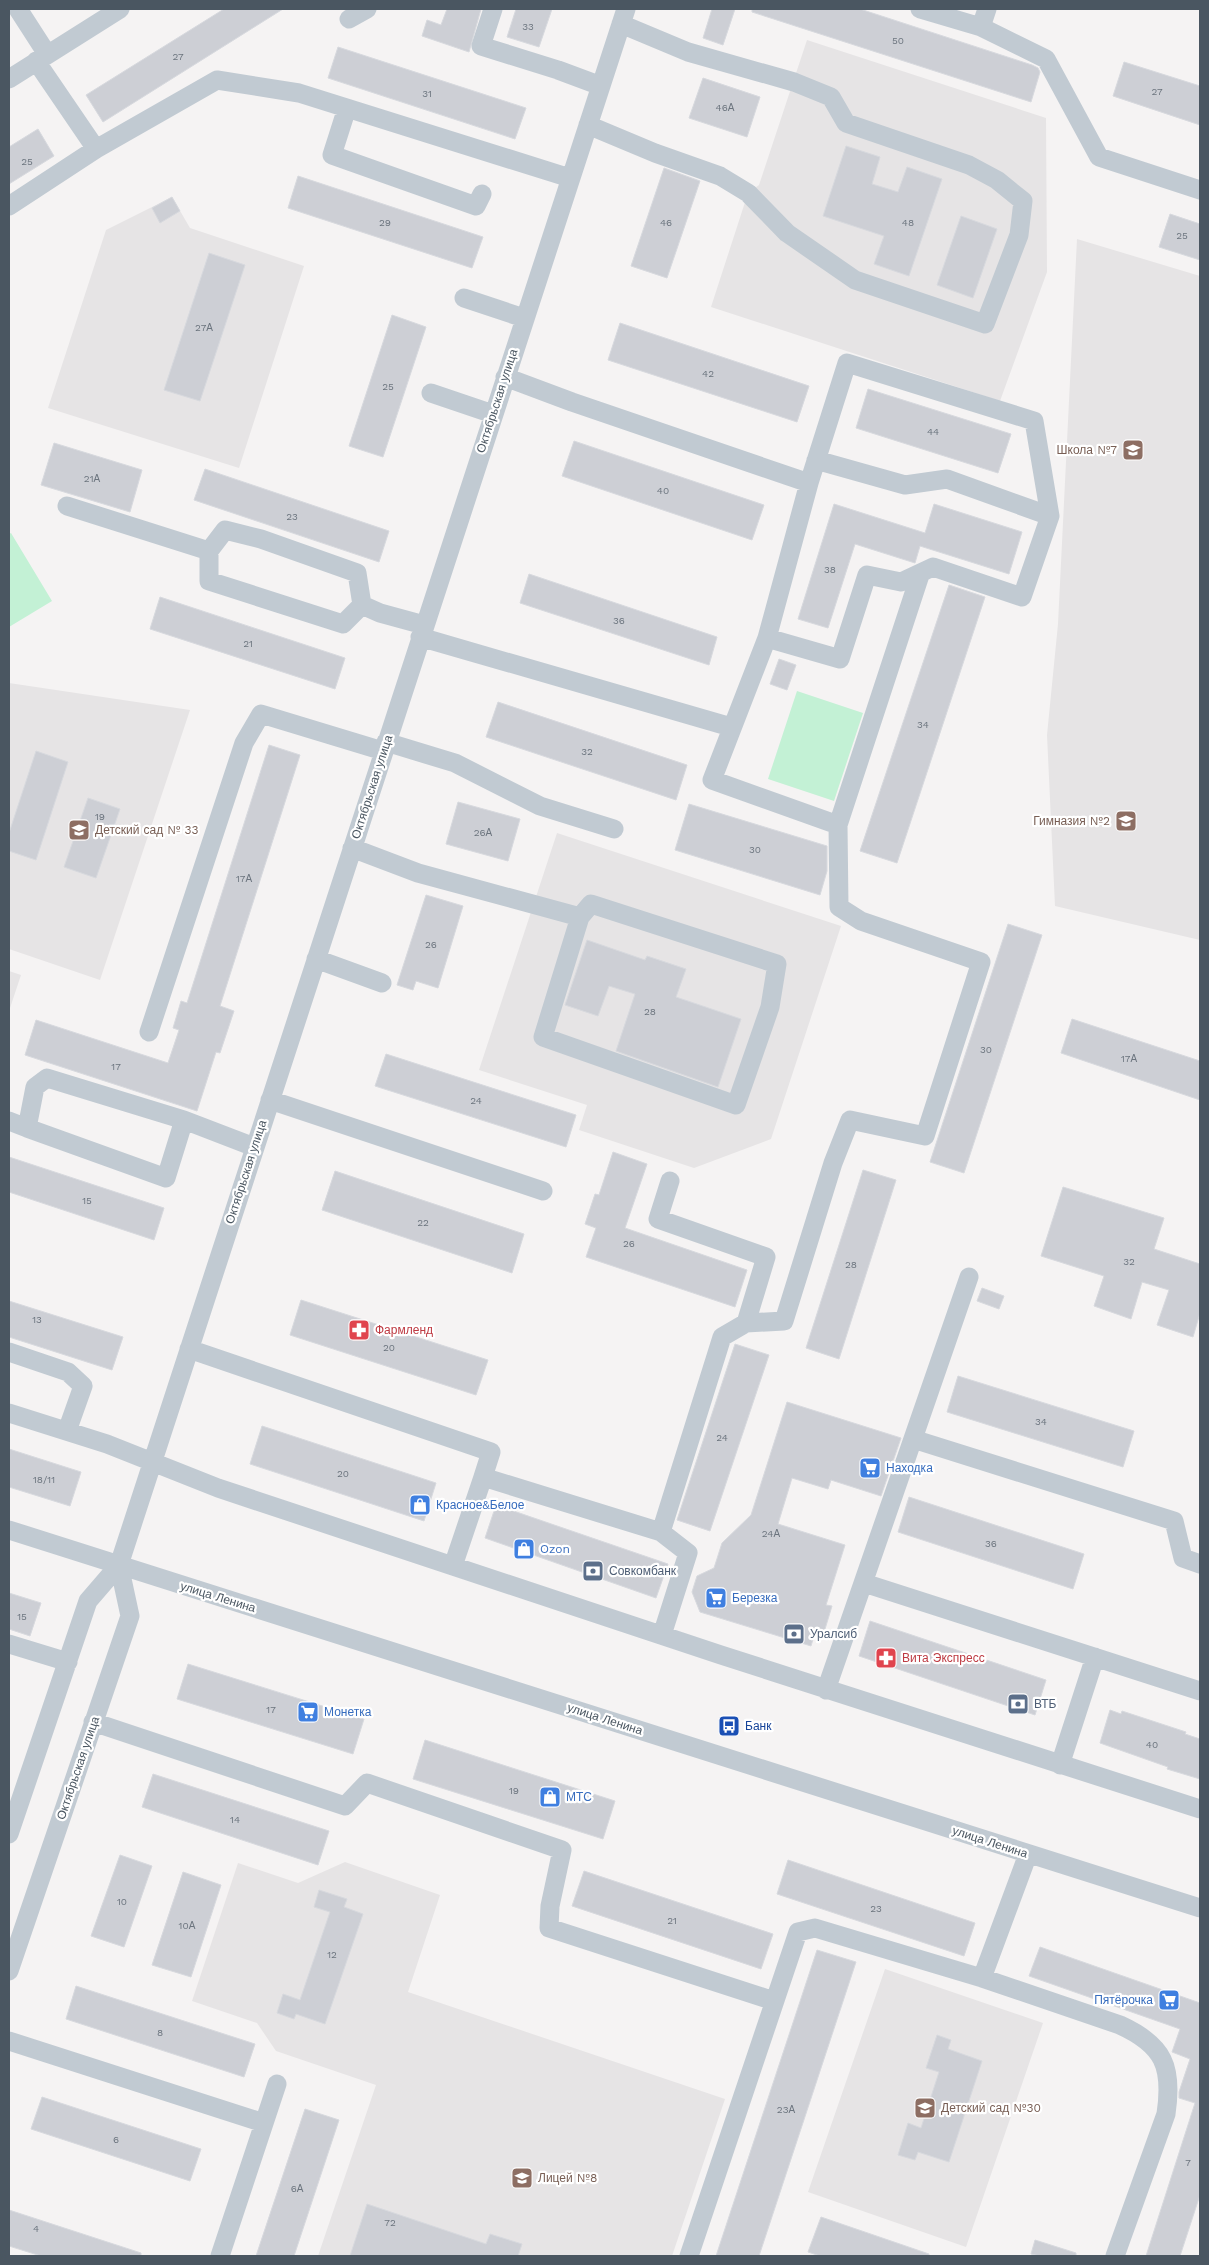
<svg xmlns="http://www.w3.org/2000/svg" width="1209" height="2265" font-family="'Work Sans',sans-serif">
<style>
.education{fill:#e6e4e5}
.green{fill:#c3f1d5}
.building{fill:#cdcfd5;stroke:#d7d9de}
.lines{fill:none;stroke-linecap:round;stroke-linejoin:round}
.minor{stroke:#c1cad2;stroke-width:19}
.labels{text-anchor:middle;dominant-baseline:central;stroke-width:4.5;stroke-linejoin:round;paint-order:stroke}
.number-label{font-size:10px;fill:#6b747e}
.street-label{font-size:12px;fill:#4a5661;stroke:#fff}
.education-label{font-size:12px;fill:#785e54;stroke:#fff;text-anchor:start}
.health-label{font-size:12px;fill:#be3a42;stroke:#fff;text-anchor:start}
.shop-label{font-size:12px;fill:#366cbe;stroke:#fff;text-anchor:start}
.service-label{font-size:12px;fill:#4e5e75;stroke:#fff;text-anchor:start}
.transit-label{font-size:12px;fill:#164399;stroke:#fff;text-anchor:start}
</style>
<rect width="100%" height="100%" fill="#f5f3f3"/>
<path class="education" d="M807,40L1046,118L1047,272L1000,401L711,307L748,193L759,185Z
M172,197L190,228L304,266L239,468L48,408L106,230Z
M1077,239L1200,276V940L1055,906L1047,735L1058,624Z
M9,683L190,710L100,980L9,949Z
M557,833L841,926L771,1139L694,1168L579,1130L587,1105L479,1070Z
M9,971L21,975L9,1011Z
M345,1862L440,1895L408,1992L725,2099L672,2256H318L376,2085L276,2051L257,2023L192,2001L238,1863L298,1883Z
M885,1969L1043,2023L966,2247L808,2192Z"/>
<path class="green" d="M11,533L52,601L9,627V534Z
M797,691L863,713L834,801L768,779Z"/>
<path class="building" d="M224,9H283L103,122L86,95Z
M447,9H481L469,52L422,36L427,20L441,25Z
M516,9H552L539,47L507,37Z
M712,9H735L723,45L703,38Z
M752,9H860L1032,65L1038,68L1040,72L1031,102L752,12Z
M338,47L526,108L515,139L328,78Z
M1124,62L1200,86V125L1113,96Z
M703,78L760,97L747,137L689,118Z
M38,129L54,156L9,184V147Z
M846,146L880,157L872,184L898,192L907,167L942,179L909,276L874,264L884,236L823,216Z
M664,168L700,181L667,278L631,266Z
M298,176L483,237L472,268L288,208Z
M172,197L180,211L160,223L152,208Z
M1170,214L1200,224V260L1159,247Z
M961,216L997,229L973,298L937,285Z
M209,253L245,265L200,401L164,390Z
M392,315L426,327L383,457L349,446Z
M620,323L809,386L797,422L608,360Z
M868,389L1011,434L998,473L856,428Z
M574,441L764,505L752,540L562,476Z
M54,443L142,470L130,512L41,485Z
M205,469L389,531L379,562L194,500Z
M834,504L925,533L934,504L1022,532L1009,574L920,546L915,563L855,544L828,628L798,619Z
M529,574L717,637L709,665L520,603Z
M949,585L985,597L897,863L860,851Z
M160,597L345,658L335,689L150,629Z
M779,659L796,665L787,690L770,684Z
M498,702L687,765L676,800L486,737Z
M269,745L300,755L220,1006L234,1011L220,1053L216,1052L197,1111L25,1055L36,1020L168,1063L179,1030L173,1028L176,1018L181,1001L187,1003Z
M36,751L68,762L36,860L9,851V833Z
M88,798L120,809L96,878L64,867Z
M458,802L520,819L508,861L446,844Z
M689,804L827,846V871L820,895L675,850Z
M426,895L463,906L438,988L416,981L413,990L397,985Z
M1008,924L1042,935L964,1173L930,1162Z
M587,940L645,960L647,956L686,969L676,997L741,1019L718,1087L616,1051L635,994L609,986L598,1016L565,1005Z
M1072,1019L1200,1061V1100L1061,1053Z
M386,1054L576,1115L566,1147L375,1086Z
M613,1152L647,1164L625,1228L747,1270L735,1307L586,1257L596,1228L585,1224L595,1194L599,1195Z
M9,1157L164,1208L154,1240L9,1192Z
M863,1170L896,1180L839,1359L806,1348Z
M335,1171L524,1234L512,1273L322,1210Z
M1063,1187L1164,1218L1154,1249L1200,1264V1313L1193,1337L1157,1325L1169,1290L1142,1282L1131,1319L1094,1306L1104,1276L1041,1256Z
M982,1288L1004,1296L999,1309L977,1301Z
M301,1300L488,1360L476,1395L290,1335Z
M9,1301L123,1337L112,1370L9,1337Z
M735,1344L769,1355L710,1531L677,1520Z
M958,1376L1134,1431L1123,1467L947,1412Z
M787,1402L901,1438L881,1496L831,1480L828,1489L792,1478L778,1524L845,1545L826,1605L832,1606L822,1639L814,1636L811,1646L700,1612L692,1592L697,1576L714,1568L722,1543L751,1515Z
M262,1426L436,1483L424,1521L250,1464Z
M9,1449L81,1472L70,1506L9,1487Z
M909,1497L1084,1554L1073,1589L898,1532Z
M496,1505L668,1564L656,1598L485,1538Z
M9,1593L41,1603L30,1636L9,1629Z
M870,1621L1046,1680L1035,1715L859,1656Z
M188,1664L364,1719L353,1754L177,1699Z
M1110,1710L1121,1714L1122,1711L1186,1732L1185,1734L1200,1739V1779L1167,1769L1168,1767L1100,1743Z
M425,1740L615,1801L603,1839L413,1779Z
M153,1774L329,1831L318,1865L142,1807Z
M120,1855L152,1866L124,1947L91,1936Z
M788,1860L975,1923L964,1956L777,1894Z
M584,1871L773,1934L761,1969L572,1906Z
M183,1872L221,1885L191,1977L152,1965Z
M319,1890L347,1899L344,1907L363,1914L325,2024L296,2014L294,2019L277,2013L283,1994L300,2000L330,1912L314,1907Z
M1040,1947L1200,2003V2195L1180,2256H1146L1195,2103L1179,2098V2092L1190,2059L1172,2052L1180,2029L1029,1976Z
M817,1950L856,1962L759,2256H716Z
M76,1986L255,2044L244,2077L66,2019Z
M937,2035L951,2040L948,2049L982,2061L949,2162L918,2152L915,2160L898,2155L908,2123L921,2128L939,2072L926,2068Z
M42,2097L201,2149L190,2181L31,2129Z
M305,2109L339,2120L294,2256H256Z
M367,2204L486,2244L490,2234L522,2244L518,2256H350Z
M9,2210L141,2253V2256H41L9,2246Z
M821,2217L929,2254V2256H820L808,2252Z
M1035,2240L1076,2253V2256H1040L1031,2254Z"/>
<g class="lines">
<path class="minor" d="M18,9L47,54
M493,9L481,46L558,70L601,86
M920,9L981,27L987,9
M349,19L367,9
M981,27L1046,59L1099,157L1200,190
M36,61L96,149
M9,79L120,9
M347,108L332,155L476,206L482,194
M588,125L655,153L720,176L748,193L787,233L855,280L985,324L1019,235L1023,201L997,180L969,165L846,123L831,97L794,82L688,52L621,24
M9,206L96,149L217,80L299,93L570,178
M464,298L524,318
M505,377L572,402L809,483
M431,393L493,414
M816,460L905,485L947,479L1050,516
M67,506L209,551V581L343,624L362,605L380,613L424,625
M209,551L225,530L261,539L357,573L362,605
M420,637L731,727
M386,742L455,763L540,806L614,829
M838,825L920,575
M352,848L418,873L580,917
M591,904L777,964L770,1007L736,1105L543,1037L580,917Z
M316,959L382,983
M149,1032L244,743L261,714L383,751
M270,1100L543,1191
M9,1121L27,1128L35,1087L47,1078L184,1120L254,1147
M27,1128L166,1178L184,1120
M670,1181L658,1219L766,1257L746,1323
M189,1349L491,1452L483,1477L661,1532
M9,1352L68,1372L83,1386L67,1431
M9,1413L107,1444L218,1488L721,1655L1200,1809
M913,1439L1174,1521L1183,1558L1200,1564
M9,1530L1200,1908
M453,1566L483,1477
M864,1583L1200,1691
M662,1635L688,1553L661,1532L722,1337L746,1323L784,1321L833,1163L850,1120L925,1136L981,962L861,921L839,907L838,825L712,780L767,638L809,483L847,363L1034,421L1050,516L1022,597L933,567L901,582L867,575L840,659L767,638
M9,1644L68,1662
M826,1690L969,1277
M93,1722L345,1806L367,1783L562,1850L550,1906L549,1928L774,2001
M1060,1765L1095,1657
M9,1834L88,1601L119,1565L626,9
M1028,1854L982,1978L1120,2025C1164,2045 1173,2067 1166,2114L1115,2256
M9,1971L130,1616L119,1565
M9,2041L264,2123
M220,2256L277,2084
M689,2256L798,1932L815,1928L982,1978"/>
</g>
<defs>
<g id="school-square" transform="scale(1.125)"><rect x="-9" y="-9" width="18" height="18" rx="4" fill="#8d6e63" stroke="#fff"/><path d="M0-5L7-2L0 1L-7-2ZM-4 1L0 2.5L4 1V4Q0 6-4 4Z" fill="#fff"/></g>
<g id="pharmacy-square" transform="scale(1.125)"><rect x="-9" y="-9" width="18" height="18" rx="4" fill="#e0444e" stroke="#fff"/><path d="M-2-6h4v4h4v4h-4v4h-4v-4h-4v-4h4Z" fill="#fff"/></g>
<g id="supermarket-square" transform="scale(1.125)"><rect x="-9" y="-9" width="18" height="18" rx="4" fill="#3f7fe0" stroke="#fff"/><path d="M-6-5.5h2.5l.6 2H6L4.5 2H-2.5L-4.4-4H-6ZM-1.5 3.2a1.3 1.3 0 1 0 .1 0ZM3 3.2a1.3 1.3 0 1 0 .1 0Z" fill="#fff"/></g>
<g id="shop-square" transform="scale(1.125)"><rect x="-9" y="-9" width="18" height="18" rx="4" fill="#3f7fe0" stroke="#fff"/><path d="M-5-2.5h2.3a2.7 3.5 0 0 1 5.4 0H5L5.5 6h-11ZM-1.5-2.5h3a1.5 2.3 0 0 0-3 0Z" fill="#fff"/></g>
<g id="bank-square" transform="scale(1.125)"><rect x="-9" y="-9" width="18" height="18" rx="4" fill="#5c6f8a" stroke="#fff"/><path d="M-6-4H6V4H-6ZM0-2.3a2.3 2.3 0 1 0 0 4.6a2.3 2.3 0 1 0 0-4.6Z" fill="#fff"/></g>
<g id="bus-square" transform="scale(1.125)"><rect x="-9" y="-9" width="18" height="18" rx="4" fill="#1a4fb4" stroke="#fff"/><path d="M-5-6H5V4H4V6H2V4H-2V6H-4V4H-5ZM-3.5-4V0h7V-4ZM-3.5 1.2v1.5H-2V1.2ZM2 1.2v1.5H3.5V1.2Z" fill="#fff"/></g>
</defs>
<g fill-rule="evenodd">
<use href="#school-square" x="1133" y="450"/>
<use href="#school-square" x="1126" y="821"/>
<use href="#school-square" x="79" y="830"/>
<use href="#pharmacy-square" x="359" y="1330"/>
<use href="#supermarket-square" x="870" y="1468"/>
<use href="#shop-square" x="420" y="1505"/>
<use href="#shop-square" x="524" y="1549"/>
<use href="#bank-square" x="593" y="1571"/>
<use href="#supermarket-square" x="716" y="1598"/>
<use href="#bank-square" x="794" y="1634"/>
<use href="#pharmacy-square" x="886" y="1658"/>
<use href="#bank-square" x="1018" y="1704"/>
<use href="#supermarket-square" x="308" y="1712"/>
<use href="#bus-square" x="729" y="1726"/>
<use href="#shop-square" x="550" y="1797"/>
<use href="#supermarket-square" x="1169" y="2000"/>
<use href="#school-square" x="925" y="2108"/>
<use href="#school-square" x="522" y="2178"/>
</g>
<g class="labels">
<g class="number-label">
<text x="528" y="26">33</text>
<text x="898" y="40">50</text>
<text x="178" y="56">27</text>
<text x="1157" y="91">27</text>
<text x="427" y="93">31</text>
<text x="725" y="107">46А</text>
<text x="27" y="161">25</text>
<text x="385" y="222">29</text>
<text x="666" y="222">46</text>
<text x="908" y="222">48</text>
<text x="1182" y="235">25</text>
<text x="204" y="327">27А</text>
<text x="708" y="373">42</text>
<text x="388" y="386">25</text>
<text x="933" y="431">44</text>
<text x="92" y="478">21А</text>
<text x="663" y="490">40</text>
<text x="292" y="516">23</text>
<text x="830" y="569">38</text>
<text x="619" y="620">36</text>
<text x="248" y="643">21</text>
<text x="923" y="724">34</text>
<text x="587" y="751">32</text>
<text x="100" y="816">19</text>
<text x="483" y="832">26А</text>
<text x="755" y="849">30</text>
<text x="244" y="878">17А</text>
<text x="431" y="944">26</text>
<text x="650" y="1011">28</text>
<text x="986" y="1049">30</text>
<text x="1129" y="1058">17А</text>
<text x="116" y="1066">17</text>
<text x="476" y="1100">24</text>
<text x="87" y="1200">15</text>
<text x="423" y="1222">22</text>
<text x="629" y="1243">26</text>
<text x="1129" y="1261">32</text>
<text x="851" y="1264">28</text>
<text x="37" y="1319">13</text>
<text x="389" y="1347">20</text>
<text x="1041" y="1421">34</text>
<text x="722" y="1437">24</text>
<text x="343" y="1473">20</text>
<text x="44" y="1479">18/11</text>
<text x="771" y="1533">24А</text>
<text x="991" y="1543">36</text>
<text x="22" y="1616">15</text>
<text x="271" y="1709">17</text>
<text x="1152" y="1744">40</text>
<text x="514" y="1790">19</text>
<text x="235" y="1819">14</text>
<text x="122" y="1901">10</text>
<text x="876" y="1908">23</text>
<text x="672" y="1920">21</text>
<text x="187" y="1925">10А</text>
<text x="332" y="1954">12</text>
<text x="160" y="2032">8</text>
<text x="786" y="2109">23А</text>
<text x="116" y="2139">6</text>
<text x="1188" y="2162">7</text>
<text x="297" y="2188">6А</text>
<text x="390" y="2222">72</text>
<text x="36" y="2228">4</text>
</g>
<g class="street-label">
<text transform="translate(497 401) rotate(-72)">Октябрьская улица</text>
<text transform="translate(372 787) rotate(-72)">Октябрьская улица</text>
<text transform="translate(246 1172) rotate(-72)">Октябрьская улица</text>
<text transform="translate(218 1597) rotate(17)">улица Ленина</text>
<text transform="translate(605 1719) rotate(18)">улица Ленина</text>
<text transform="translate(78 1768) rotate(-71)">Октябрьская улица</text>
<text transform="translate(990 1842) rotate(18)">улица Ленина</text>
</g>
<g class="education-label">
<text x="1117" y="450" text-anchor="end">Школа №7</text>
<text x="1110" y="821" text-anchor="end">Гимназия №2</text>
<text x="95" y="830">Детский сад № 33</text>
<text x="941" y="2108">Детский сад №30</text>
<text x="538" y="2178">Лицей №8</text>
</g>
<g class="health-label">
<text x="375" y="1330">Фармленд</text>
<text x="902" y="1658">Вита Экспресс</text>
</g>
<g class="shop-label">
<text x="886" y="1468">Находка</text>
<text x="436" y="1505">Красное&amp;Белое</text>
<text x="540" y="1549">Ozon</text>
<text x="732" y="1598">Березка</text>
<text x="324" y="1712">Монетка</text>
<text x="566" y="1797">МТС</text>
<text x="1153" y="2000" text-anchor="end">Пятёрочка</text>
</g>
<g class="service-label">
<text x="609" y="1571">Совкомбанк</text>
<text x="810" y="1634">Уралсиб</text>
<text x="1034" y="1704">ВТБ</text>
</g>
<g class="transit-label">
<text x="745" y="1726">Банк</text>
</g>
</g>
<rect width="1209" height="2265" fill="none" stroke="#4a5661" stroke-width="20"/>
</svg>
